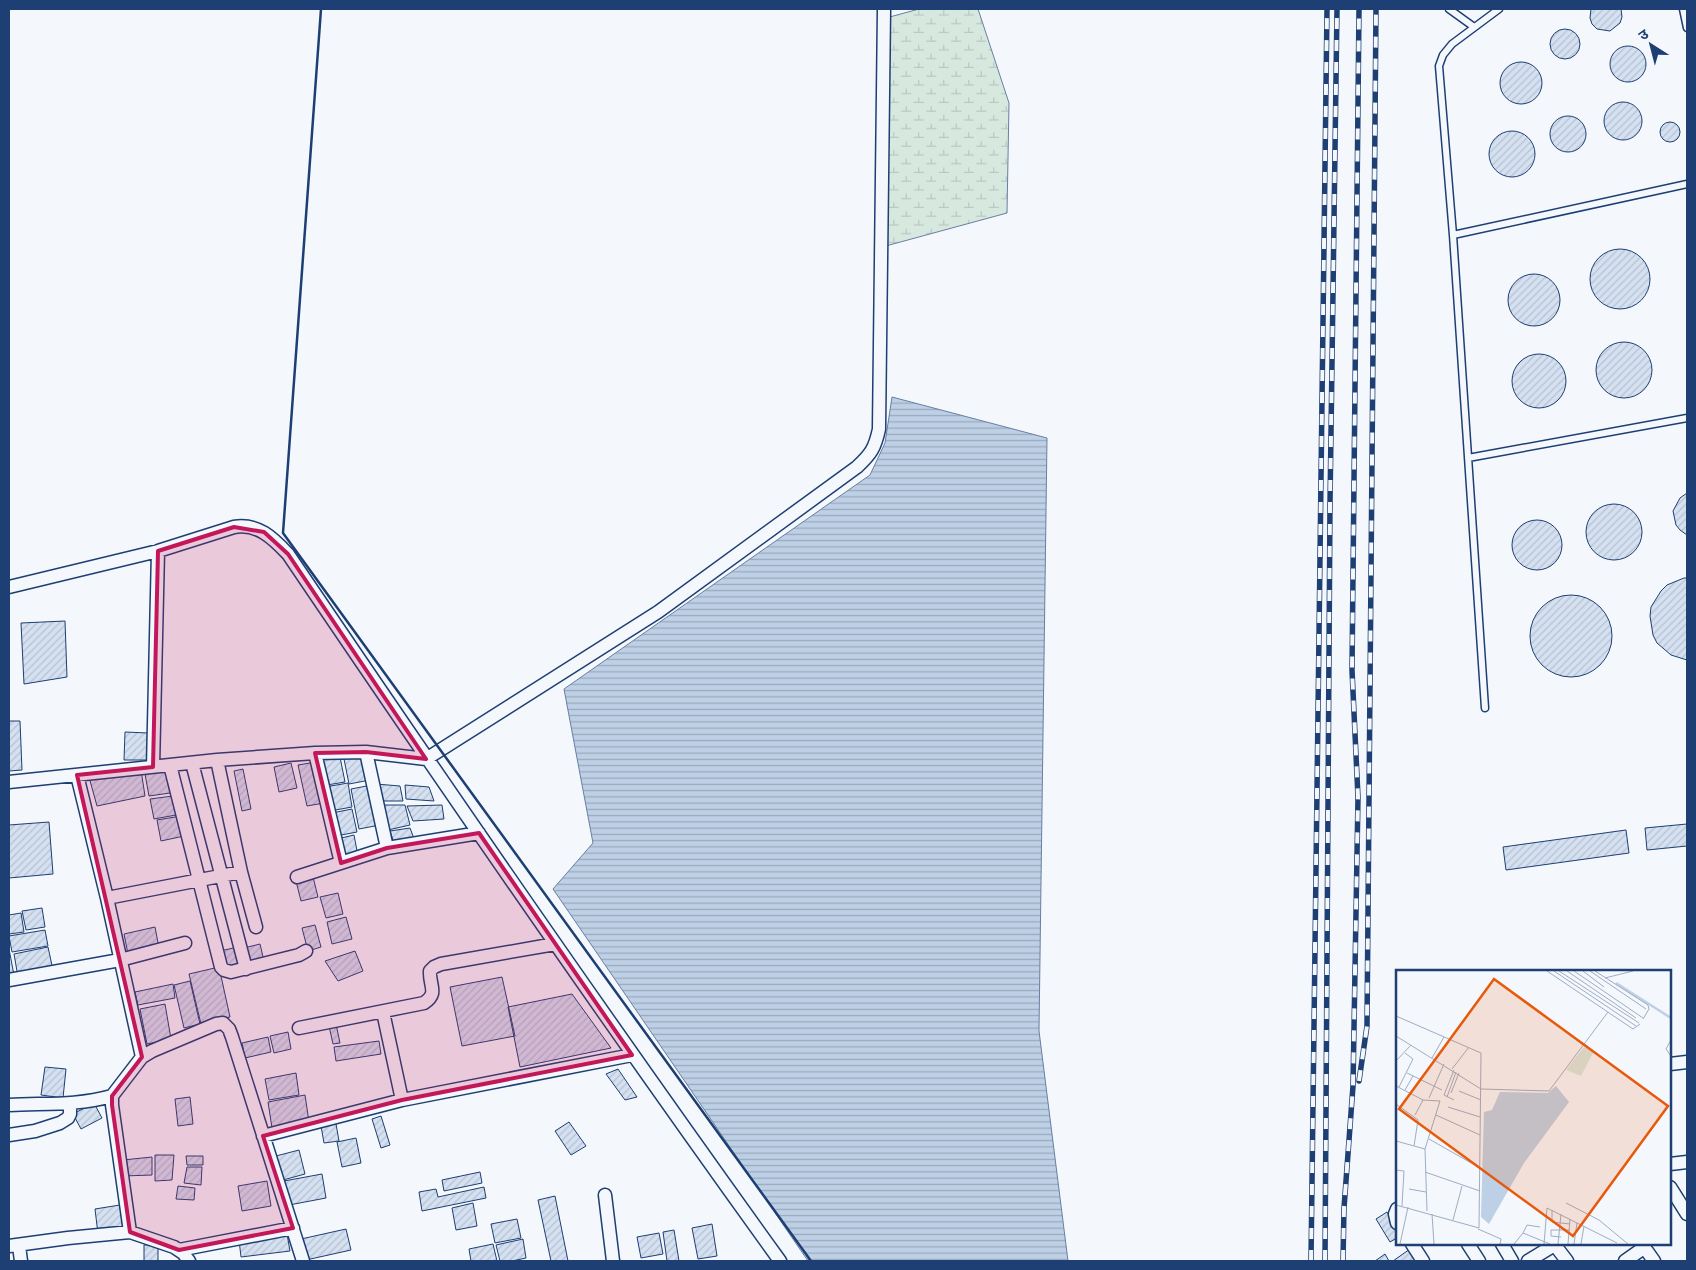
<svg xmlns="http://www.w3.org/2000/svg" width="1696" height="1270" font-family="Signika,'Noto Sans Devanagari',sans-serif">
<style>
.wetland{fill:url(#wetland-marsh);stroke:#687fa3}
.water{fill:url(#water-rules);stroke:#687fa3}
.building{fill:url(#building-hatch);stroke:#1d3f73}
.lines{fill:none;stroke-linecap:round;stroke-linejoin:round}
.service-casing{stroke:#1d3f73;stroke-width:9}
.minor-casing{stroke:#1d3f73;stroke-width:15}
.service{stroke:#f4f7fb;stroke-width:6}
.minor{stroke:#f4f7fb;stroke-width:12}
.rail-casing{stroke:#1d3f73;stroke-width:5.5}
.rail{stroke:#f4f7fb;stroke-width:4;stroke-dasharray:11;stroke-linecap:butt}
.wall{stroke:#1d3f73;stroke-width:2.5}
.marked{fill:#c2185b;fill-opacity:0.2;stroke:#c2185b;stroke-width:4;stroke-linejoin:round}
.inset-river{fill:none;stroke:#bed0e5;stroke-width:2.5}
.inset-road{fill:none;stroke:#9eadc5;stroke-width:1}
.view{fill:#e8590c;fill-opacity:0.15;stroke:#e8590c;stroke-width:2.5}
.inset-edge{fill:none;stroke:#1d3f73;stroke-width:2.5}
</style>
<defs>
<pattern id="wetland-marsh" width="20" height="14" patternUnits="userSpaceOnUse" patternTransform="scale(1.25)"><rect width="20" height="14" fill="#d7e8df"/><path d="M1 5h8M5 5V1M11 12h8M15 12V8" fill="none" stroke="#b8c8c3"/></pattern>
<pattern id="water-rules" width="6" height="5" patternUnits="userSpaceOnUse" patternTransform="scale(1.25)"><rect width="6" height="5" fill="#bed0e5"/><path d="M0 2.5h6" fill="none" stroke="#9aaabe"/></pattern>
<pattern id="building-hatch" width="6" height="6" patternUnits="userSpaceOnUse" patternTransform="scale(1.25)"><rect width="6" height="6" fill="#d5e0f0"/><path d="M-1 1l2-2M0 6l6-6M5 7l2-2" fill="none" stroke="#b6c1d1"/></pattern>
</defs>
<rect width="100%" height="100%" fill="#f4f7fb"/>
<path class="wetland" d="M919,9H978L1009,103L1007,213L882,247L886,18Z"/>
<path class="water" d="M892,397L1047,438L1039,1031L1068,1261H808L553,889L593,843L564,689L870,475L885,443Z"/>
<path class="building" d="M1591,9H1621L1622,17L1620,23L1610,31L1597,29L1592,24L1590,18Z
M1550 44a15 15 0 1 1 30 0a15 15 0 1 1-30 0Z
M1610 64a18 18 0 1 1 36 0a18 18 0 1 1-36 0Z
M1500 83a21 21 0 1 1 42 0a21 21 0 1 1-42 0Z
M1604 121a19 19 0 1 1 38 0a19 19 0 1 1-38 0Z
M1550 134a18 18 0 1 1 36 0a18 18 0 1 1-36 0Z
M1660 132a10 10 0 1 1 20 0a10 10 0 1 1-20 0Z
M1489 154a23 23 0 1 1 46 0a23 23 0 1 1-46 0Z
M1590 279a30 30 0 1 1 60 0a30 30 0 1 1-60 0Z
M1508 300a26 26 0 1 1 52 0a26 26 0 1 1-52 0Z
M1596 370a28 28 0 1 1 56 0a28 28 0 1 1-56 0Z
M1512 381a27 27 0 1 1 54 0a27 27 0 1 1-54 0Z
M1687,493V535L1680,530L1676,525L1673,511L1680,498Z
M1586 532a28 28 0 1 1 56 0a28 28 0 1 1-56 0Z
M1512 545a25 25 0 1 1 50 0a25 25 0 1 1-50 0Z
M1684,578H1687V660L1671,655L1657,643L1653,635L1650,616L1651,607L1661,591L1667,585Z
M1530 636a41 41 0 1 1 82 0a41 41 0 1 1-82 0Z
M65,621L67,677L24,684L21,623Z
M9,721H20L22,770L9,771Z
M125,732L148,733V760H124Z
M365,754L370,780L349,784L344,759Z
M340,757L345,782L327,785L322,760Z
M316,762L324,803L307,806L298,765Z
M291,763L297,788L279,792L274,767Z
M243,769L251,809L242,811L234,771Z
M141,770L145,796L97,806L89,777Z
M166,770L170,793L149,796L145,774Z
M348,783L352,807L330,811L325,787Z
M376,784L400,786L403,801H378Z
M372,785L380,825L359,829L351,789Z
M405,785L429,787L434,801L406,799Z
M173,796L176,815L154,819L150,799Z
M383,805H405L410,825L388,830Z
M442,805L444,819L413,821L407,806Z
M352,809L357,832L336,836L332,813Z
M181,816L184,836L161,841L157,820Z
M49,822L53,874L9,878V825Z
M1687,824V846L1647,850L1645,828Z
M410,828L415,841L395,846L390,831Z
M1626,830L1629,853L1506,870L1503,847Z
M354,835L358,856L342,860L337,839Z
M313,877L318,897L301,901L296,881Z
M338,893L343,914L326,918L320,897Z
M42,908L45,927L26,930L22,911Z
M21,913L24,932L9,934V915Z
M346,917L352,939L332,944L327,922Z
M315,925L321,947L308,951L302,928Z
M155,927L159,948L128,954L124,934Z
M45,930L48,946L12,952L9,936Z
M260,944L264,961L248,965L244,948Z
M48,947L53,970L18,977L14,954Z
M238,947L242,963L225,968L220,951Z
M9,949L14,975L9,976Z
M355,951L363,971L338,981L325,961Z
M219,967L230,1017L201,1024L189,974Z
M502,977L515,1036L462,1046L450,987Z
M190,981L200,1024L184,1028L174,985Z
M173,984L175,998L138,1005L135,992Z
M572,994L611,1048L520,1067L508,1007Z
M165,1004L171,1039L147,1044L140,1009Z
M336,1024L340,1043L333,1044L329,1026Z
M288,1032L291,1049L274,1053L270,1036Z
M268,1037L271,1052L245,1058L242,1043Z
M379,1041L381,1054L336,1061L334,1047Z
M45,1067L66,1069L63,1098L41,1095Z
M618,1069L637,1097L625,1100L606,1074Z
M296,1073L299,1095L269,1100L265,1079Z
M305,1095L309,1122L272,1128L268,1102Z
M190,1097L193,1124L178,1126L175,1099Z
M94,1103L102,1118L81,1129L73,1114Z
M381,1116L390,1145L381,1148L372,1119Z
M569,1122L586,1146L571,1155L555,1131Z
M336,1124L339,1141L324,1143L321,1126Z
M356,1138L361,1163L342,1167L337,1142Z
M299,1150L305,1174L283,1180L276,1156Z
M155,1155H174L172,1180L155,1181Z
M186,1156H203V1165H187Z
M152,1157V1175L123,1176V1160Z
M187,1167H202L201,1185L184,1183Z
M480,1172L482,1183L444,1191L442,1180Z
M322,1174L326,1198L289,1205L284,1181Z
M267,1181L271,1206L242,1211L238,1186Z
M178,1186L195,1188L194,1200L176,1199Z
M484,1187L486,1198L422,1211L419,1192L436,1189L438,1197Z
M555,1196L568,1261H551L538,1200Z
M473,1203L477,1226L456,1230L452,1208Z
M120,1205L123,1230L98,1234L95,1209Z
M1387,1212L1397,1229V1238L1390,1242L1376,1219Z
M517,1219L521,1238L495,1243L491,1224Z
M712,1224L717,1256L698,1259L692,1228Z
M346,1229L351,1250L306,1260L301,1239Z
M674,1230L679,1261H667L663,1232Z
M659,1233L663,1254L641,1258L637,1237Z
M287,1234L290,1251L241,1257L239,1240Z
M523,1239L526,1258L512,1261H500L496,1245Z
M493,1244L497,1261H471L469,1249Z
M144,1245H158V1261H144Z
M1410,1249L1418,1261H1393Z
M1385,1254L1389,1261H1375Z"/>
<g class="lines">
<g class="service-casing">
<path id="service" d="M1449,9L1474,27
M1683,9L1687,28
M1453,235L1687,184
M1468,458L1687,418
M1485,708L1453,235L1439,66L1443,55L1452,44L1499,9"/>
</g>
<g class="minor-casing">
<path id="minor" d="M9,587L158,551L234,527C258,523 273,538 288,554C449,792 612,1028 780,1261
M366,752L387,848
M315,753L341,863
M217,760L241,872L256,927
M192,763L246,969
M170,765L221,967L224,970L231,972L299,955L306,951
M153,767L158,551
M77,775L107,898L142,1057
M9,782L217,760L315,753L366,752L426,759L658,612L857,467C871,454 875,448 879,429L884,9
M297,877L387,848L479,833
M107,898L241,872
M9,980L120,960L185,943
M383,1012L402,1100
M299,1028L424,1003C439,993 429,986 430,971L434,967L441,964L555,944
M1670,1064L1687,1062
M9,1105C46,1103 75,1106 112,1096
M9,1135L35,1131L60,1123L68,1118L70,1114V1104
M263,1136L402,1100L632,1055
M1670,1164L1687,1162
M1670,1187L1687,1214
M605,1195L613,1261
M1397,1209L1395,1214L1397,1223
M130,1232L112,1105V1096L142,1057L152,1051L216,1024L223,1023L229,1029L232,1037L303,1261
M1412,1244L1423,1261
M1468,1244L1479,1261
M1502,1244L1512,1261
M1554,1244L1567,1261
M1642,1244L1654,1261
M9,1246L68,1238L130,1232L174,1247L183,1253L189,1261
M19,1246L21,1261
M179,1250L293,1228
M1528,1261L1556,1244
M1625,1261L1645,1247"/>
</g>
<use href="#service" class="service"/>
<use href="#minor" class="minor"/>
<g class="rail-casing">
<path id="rail" d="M1359,1081L1367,1026L1376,9
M1311,1261L1327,9
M1325,1261L1330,504L1337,9
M1343,1261L1344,1208L1353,1086L1358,797L1352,670L1359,9"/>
</g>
<use href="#rail" class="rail"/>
<path class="wall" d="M321,9L283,533L811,1261"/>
</g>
<path class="marked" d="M234,527L264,532L288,554L426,759L366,752L315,753L341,863L387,848L479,833L632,1055L402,1100L263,1136L293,1228L179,1250L130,1232L112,1105V1096L142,1057L77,775L153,767L158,551Z"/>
<g transform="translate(1396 970)">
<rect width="275" height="275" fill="#f4f7fb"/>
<path d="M188,77L198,81L185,106L170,100Z" fill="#d7e8df"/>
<path d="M160,116L173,132L128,193L93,254L85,247L88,142L96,140L104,122L152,123Z" fill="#bed0e5"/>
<path class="inset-river" d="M220,13L275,48"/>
<path class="inset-road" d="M151,1L237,59L244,54M158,1L240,56M163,1L243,53M171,1L240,48M178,1L247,48M187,1L208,17M194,1L250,39M199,1L252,35L253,39L247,49M209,8L237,1M0,46L85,83L83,258L0,235M0,66L85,119L153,121L212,42M275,70L270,79L275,86M36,88L48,67M0,91L15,75M56,99L73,77M58,100L48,125L58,130M11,103L46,120M0,116L27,130M3,117L17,89L9,83M9,120L17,106M63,121L85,130M55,123L63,103M51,127L60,102M33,128L48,94M0,134L22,150L18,176M52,137L84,147M19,145L27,130L44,131L29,179L31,241M40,145L84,165M33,169L84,198M0,171L29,179M0,200L8,201L6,236M29,202L84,221M13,219L30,222M170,233L203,250L232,274M156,240V252L174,254M36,244L38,274M57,250L66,216M82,259L105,269L104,274M127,263L131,255L144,257M165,267L155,266V260H174M4,274L12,237M118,274L127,263L154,274M148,274L151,238L221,273M162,274L165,244M172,274L174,249M178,274L181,253M185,274L188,256"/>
<path class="view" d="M98,9L272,136L177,266L3,139Z"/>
<rect width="275" height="275" class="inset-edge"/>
</g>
<rect width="1696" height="1270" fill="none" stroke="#1d3f73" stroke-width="20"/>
<g transform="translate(1651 45) rotate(324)" stroke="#f4f7fb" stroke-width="4" paint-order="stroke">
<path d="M0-4L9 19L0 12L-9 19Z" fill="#1d3f73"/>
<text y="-8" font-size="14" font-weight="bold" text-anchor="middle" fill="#1d3f73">उ</text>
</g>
</svg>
